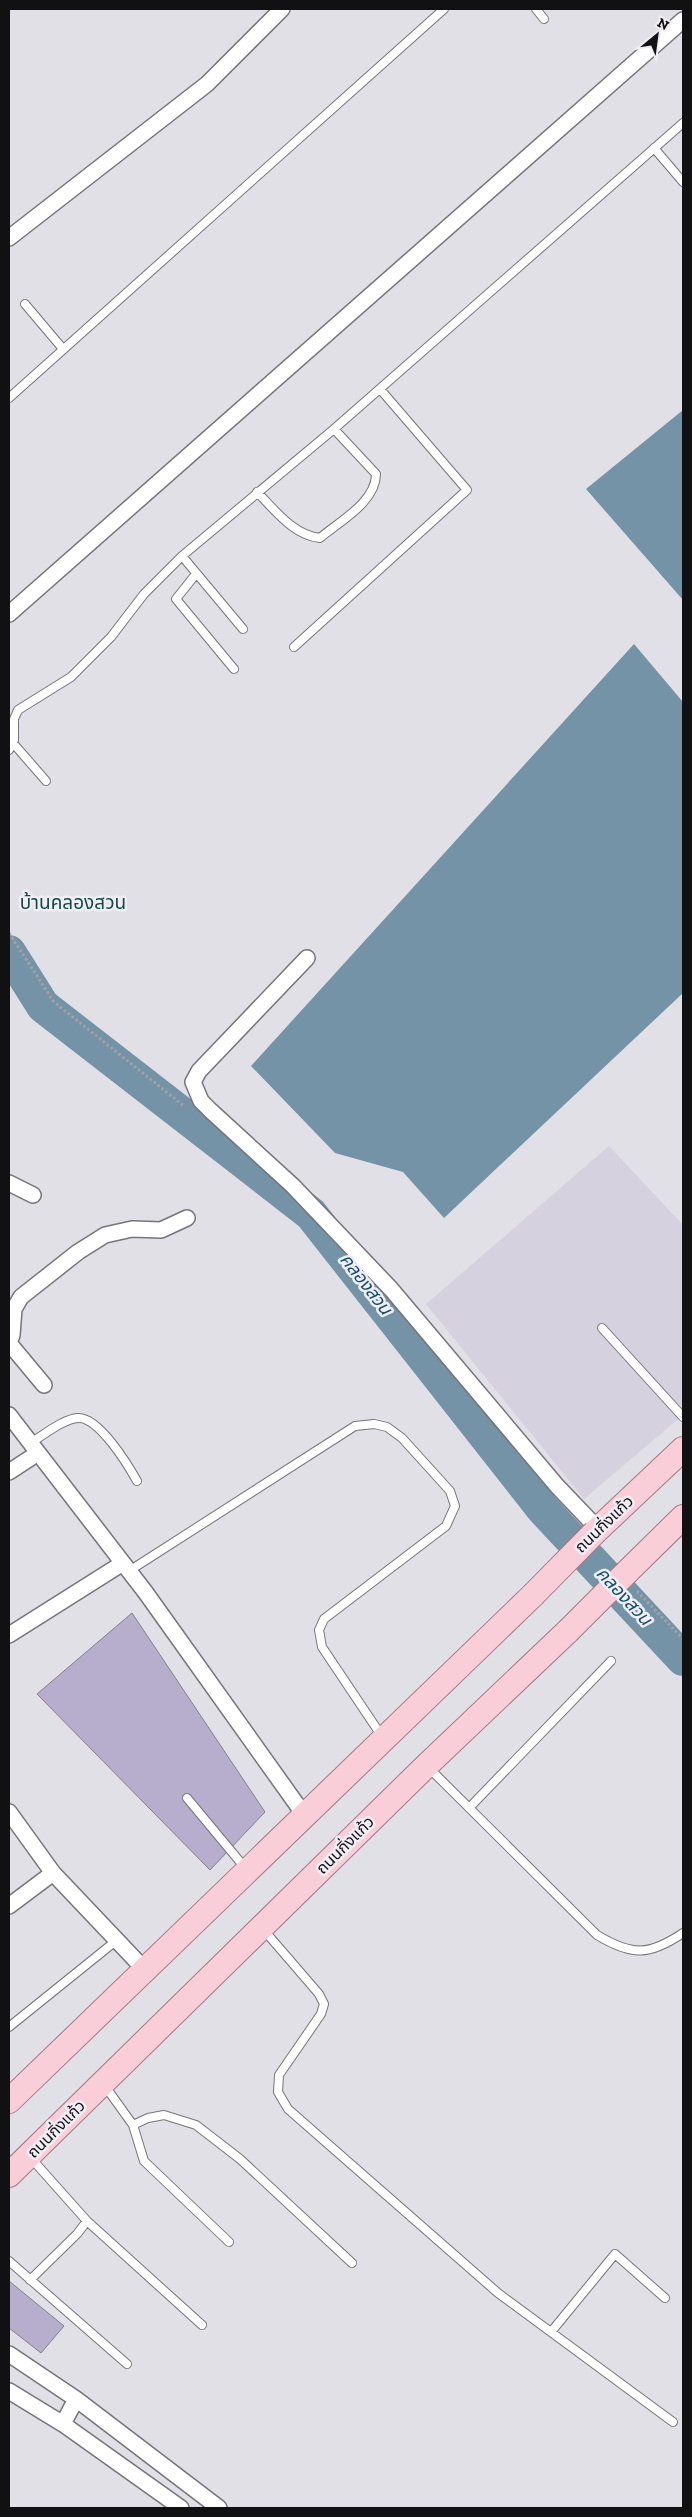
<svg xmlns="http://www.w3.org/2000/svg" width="692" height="2517" font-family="'Zilla Slab','Noto Sans Thai',serif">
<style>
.built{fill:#d5d1de}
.water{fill:#7493a6}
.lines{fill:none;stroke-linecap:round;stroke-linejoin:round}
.river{stroke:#7493a6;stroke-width:34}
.building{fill:#b7adcd;stroke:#838187}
.lane-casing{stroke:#757479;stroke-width:10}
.street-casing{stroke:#757479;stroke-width:18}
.primary-casing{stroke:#a67683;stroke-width:26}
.path{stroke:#a3a1a7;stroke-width:3;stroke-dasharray:2.5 2.5;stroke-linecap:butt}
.lane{stroke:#fff;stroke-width:8}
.street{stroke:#fff;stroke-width:15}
.primary{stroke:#faced9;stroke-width:24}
.primary-bridge-casing{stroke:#a67683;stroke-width:26;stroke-linecap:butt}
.primary-bridge{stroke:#faced9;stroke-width:24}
.labels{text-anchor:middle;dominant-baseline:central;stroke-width:5;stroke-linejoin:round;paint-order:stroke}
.street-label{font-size:16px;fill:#111012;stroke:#f0eef4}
.water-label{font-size:18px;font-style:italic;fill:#124d6a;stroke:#f0eef4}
.quarter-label{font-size:19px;fill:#0f4c47;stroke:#f0eef4}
</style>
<rect width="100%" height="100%" fill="#e2e0e7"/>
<path class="built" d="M609,1146L683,1225V1415L584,1499L426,1304Z"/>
<path class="water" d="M683,410V600L586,489Z
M634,644L683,702V993L444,1218L403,1172L335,1153L251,1066Z"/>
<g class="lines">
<path class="river" d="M9,952L43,1006L311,1214L543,1509L683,1659"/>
</g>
<path class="building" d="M132,1613L265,1812L210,1870L37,1694Z
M9,2281L64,2326L41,2353L9,2328Z"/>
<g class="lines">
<g class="lane-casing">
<path id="lane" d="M536,9L544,19
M654,148L683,182
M25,304L63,349
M9,398L444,9
M257,492C275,510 293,535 320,538C340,521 376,502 376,474L334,429
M182,556L243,629
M196,574L176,599L234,669
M294,647L467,490L380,389
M13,743L46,781
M9,750L14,740V719L18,710L71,677L111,637L144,594L182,556L334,429L683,123
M602,1328L683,1417
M30,1443C44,1435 63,1419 78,1418C99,1417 128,1465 137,1481
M129,1571L355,1426L374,1424L387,1427L402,1438L450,1491L455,1506L446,1526L324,1619L319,1630L322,1647L383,1738
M428,1767L597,1935C632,1956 649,1956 683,1933
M187,1798L246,1869
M469,1808L611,1661
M263,1929L319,1994L324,2004L321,2014L279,2075L278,2092L288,2109L498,2293L673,2422
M9,2027L117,1940
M105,2086L133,2125L144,2161L229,2242
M133,2125L148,2118L164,2115L196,2125L240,2159L352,2263
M30,2157L87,2221L77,2234L30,2280
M87,2221L202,2325
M9,2261L127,2364
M551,2332L615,2254L665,2298"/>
</g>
<g class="street-casing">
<path id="street" d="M9,238L207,84L282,9
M9,614L683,20
M307,958L199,1071L193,1082L201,1101L211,1111L293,1186L391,1289L557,1486L598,1529
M9,1183L33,1195
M9,1343L12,1335L14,1309L21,1297L78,1252L105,1235L132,1229L161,1230L187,1218
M9,1343L44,1385
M9,1415L146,1593L305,1816
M9,1472L38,1453
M9,1635L123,1563
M9,1812L53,1873
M9,1906L53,1873L145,1970
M9,2354L76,2399L219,2508
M9,2391L63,2424L181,2508
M63,2424L76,2399"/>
</g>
<g class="primary-casing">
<path id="primary" d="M595,1532L683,1449
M627,1572L683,1517
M9,2101L533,1595
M9,2175L426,1766L568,1631"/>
</g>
<path class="path" d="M9,933L54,1002L184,1106
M637,1591L683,1639"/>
<use href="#lane" class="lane"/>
<use href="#street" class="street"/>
<use href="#primary" class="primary"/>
<g class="primary-bridge-casing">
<path id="primary-bridge" d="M533,1595L595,1532
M568,1631L627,1572"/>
</g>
<use href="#primary-bridge" class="primary-bridge"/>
</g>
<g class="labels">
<g class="street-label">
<text transform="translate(604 1524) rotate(-44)">ถนนกิ่งแก้ว</text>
<text transform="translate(345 1845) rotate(-45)">ถนนกิ่งแก้ว</text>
<text transform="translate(56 2129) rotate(-45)">ถนนกิ่งแก้ว</text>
</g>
<g class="water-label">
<text transform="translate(366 1284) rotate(52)">คลองสวน</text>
<text transform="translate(624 1596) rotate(47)">คลองสวน</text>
</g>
<g class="quarter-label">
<text x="73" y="902">บ้านคลองสวน</text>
</g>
</g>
<rect width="692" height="2517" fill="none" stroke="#111012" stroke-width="20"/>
<g transform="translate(657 35) rotate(29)" stroke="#f0eef4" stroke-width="4" paint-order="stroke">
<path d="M0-4L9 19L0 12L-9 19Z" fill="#111012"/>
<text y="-8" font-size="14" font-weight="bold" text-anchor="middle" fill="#111012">N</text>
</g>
</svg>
